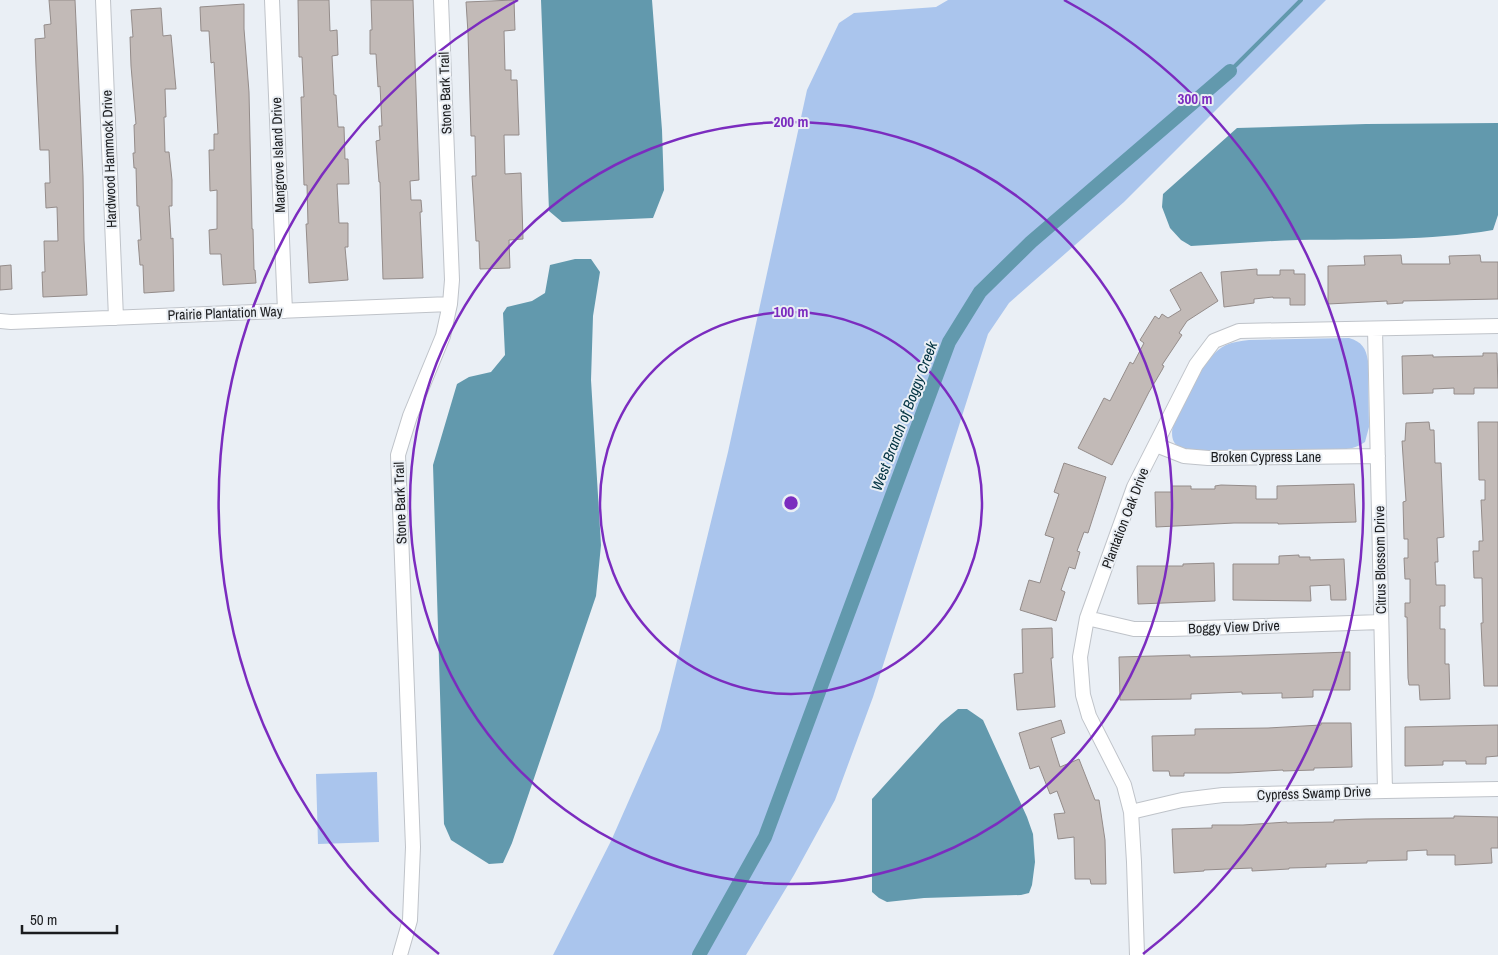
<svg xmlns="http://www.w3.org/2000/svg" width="1498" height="955" font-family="'Archivo Narrow',sans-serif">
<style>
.green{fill:#aac5ed}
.water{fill:#6299ad}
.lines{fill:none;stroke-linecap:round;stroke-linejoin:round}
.stream{stroke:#6299ad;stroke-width:4}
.canal{stroke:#6299ad;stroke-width:14}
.building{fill:#c2bab7;stroke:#948c8a}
.street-casing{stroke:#bfc3c9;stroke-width:16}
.street{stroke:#fff;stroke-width:14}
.ring{fill:none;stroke:#7b2cbf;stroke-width:2.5}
.labels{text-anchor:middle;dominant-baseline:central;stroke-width:4;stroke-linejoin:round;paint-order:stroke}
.street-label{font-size:14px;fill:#1b1c1e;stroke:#eaeff5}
.water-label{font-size:15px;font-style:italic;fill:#003241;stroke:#eaeff5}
.centre{fill:#7b2cbf;stroke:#eaeff5;stroke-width:2.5}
.ring-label{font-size:15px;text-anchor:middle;font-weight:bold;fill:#7b2cbf;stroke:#eaeff5;stroke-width:4;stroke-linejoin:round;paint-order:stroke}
</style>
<rect width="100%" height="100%" fill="#eaeff5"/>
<path class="green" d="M948,0H1326L1124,202L1009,303L988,334L873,697L835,800L794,875L746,955H553L611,841L660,730L728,452L807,90L839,23L854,13L936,7Z
M1349,338C1362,342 1366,348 1368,361L1369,427L1365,442C1356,448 1349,449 1338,450L1195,454C1178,448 1169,445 1173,425C1185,402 1202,356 1226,345C1233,342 1241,341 1249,340Z
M377,772L379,842L318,844L316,774Z"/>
<path class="water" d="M541,0H652L662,130L664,190L653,218L562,222L549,211Z
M1498,123V215L1493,230C1429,241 1363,239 1298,240C1263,241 1227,244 1191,246L1181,240L1170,228L1162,207L1163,194L1237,128L1366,124Z
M575,259H591L600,272L593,316L591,380L601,545L596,596L512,843L503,863L489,864L451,840L444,824L433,465L457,384L469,377L491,372L505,355L503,313L507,307L532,301L545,293L550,265Z
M958,709H967L983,720L1027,817L1033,834L1035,862L1032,885L1029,893L1021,895L924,898L887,902L879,898L872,892V799L941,723Z"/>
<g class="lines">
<path class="stream" d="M1230,71L1301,0"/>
<path class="canal" d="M699,955L765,837L949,342L980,292L1031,242L1230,71"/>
</g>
<path class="building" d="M49,0H75L83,176L84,240L87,295L43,297L42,272H45L44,241H58L57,207L46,208L45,183H50L49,150H40L36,67L35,39L45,38L44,25L51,24Z
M298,0H329L330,31L337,30L338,55L332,56L334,95H336L338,127H344L345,159H348L349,184H337L339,223H348V247H345L348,280L309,283L306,224H308L307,185H304L301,97H304L302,57H299Z
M371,0H413L419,180L410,181L411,200H421L422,212H420L423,278L383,279L380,182H379L376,141L380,140L379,126H382L380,86L378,87L376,54H370V30H372Z
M514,0L515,30L504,31L505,70H511V80H517L519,135H504L505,174L521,173L523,239L509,240L510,268L480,269L479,241H476L474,207L472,176H476L475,136H471L468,33L466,2Z
M244,4V29L249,92L252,229H253L254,270H255L256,283L223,285L221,254H210L209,230L217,229V190L210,191L209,150H214V134H218L214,62L211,63L209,31H201L200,7Z
M161,8L163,36L171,35L176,89H165L166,117H164L165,152H169L172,180V206H169L171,239L173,238L174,291L144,293L143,265H140L138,240H141L139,206H137L136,168H134L133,153H135L134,125L136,124L131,66L130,37H133L131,10Z
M1401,255L1402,264H1450L1449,256L1480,255L1481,262H1498V299L1403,301V303L1387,304V301L1328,304V266L1365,265L1364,256Z
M11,265L12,289L0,290V266Z
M1257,269V275H1280V270H1294V274H1305V305H1290V298H1273V297L1254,299V303L1224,307L1221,272Z
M1201,272L1218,301L1187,321L1179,333L1182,335L1162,365L1164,366L1162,370L1149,392L1112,465L1078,448L1104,398L1110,401L1130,362L1133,364L1144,343L1140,340L1155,316L1159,319L1162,314L1168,318L1181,310L1170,290Z
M1483,353H1497L1498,388H1474V394H1454V388L1433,389V393L1403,394L1402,356L1433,355V357L1483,356Z
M1429,422L1430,430H1434L1435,463H1441L1444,537L1437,538L1438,562H1435L1436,585H1445V606H1440V629H1445V664H1449L1450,699L1420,700L1419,685H1409L1408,678L1407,617H1405V603H1410V579H1405L1404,558H1408V539H1404L1403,502L1406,501L1402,441H1405L1406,423Z
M1478,422H1498V686H1484L1481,623H1483L1482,578H1474L1473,551H1479V541H1483L1481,500H1485V480H1479Z
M1064,463L1106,477L1088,533L1084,532L1077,551L1080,552L1075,569L1069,567L1061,590L1065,592L1056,621L1020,610L1029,580L1040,583L1054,538L1045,535L1059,494L1054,492Z
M1354,484L1356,522L1278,524V523H1234L1156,527L1155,492H1172V486H1191V489H1215V486L1221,485L1256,486V499H1277V486Z
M1299,555V557H1310V560L1344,559L1346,600H1331L1330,585L1310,586L1311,601L1233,600V564H1279V556Z
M1214,563L1215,601L1138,604L1137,566H1183V564Z
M1052,628L1053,658H1051L1055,707L1017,710L1014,674L1023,673L1022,629Z
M1350,652V690H1313V697L1282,698V693L1242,694V692L1191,694V699L1120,700L1119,657L1190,655V657L1231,656Z
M1061,720L1065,733L1051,738L1060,767L1079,759L1095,800H1099L1105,840L1106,884H1091L1090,879H1075L1074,837L1058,839L1054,814L1065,813L1057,791L1050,794L1039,766L1030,769L1019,733Z
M1321,723H1351L1352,767L1314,768V770L1283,771V770L1229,773H1184V776H1170L1169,771H1153L1152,736L1195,735V729L1268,728L1321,725Z
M1498,725V756L1486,757V764H1466V761H1443V765L1405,766V727Z
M1454,816L1498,817V848H1491L1492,863L1455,865V855H1427V850L1407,851V860L1367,861V863L1326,864V867L1289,868V869L1252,871V868L1204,870V871L1174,873L1172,829L1212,828V825H1243L1287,822V823L1334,822V820L1365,819L1454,818Z"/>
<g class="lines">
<g class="street-casing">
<path id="street" d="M103,0L116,318
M272,0L285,311
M0,321L11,322L450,304
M1375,329L1385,791
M1156,445L1184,456L1208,458L1378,456
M1087,618L1134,629H1172L1381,622
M1131,812L1182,800L1223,795L1385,791L1498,789
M400,955L410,920L413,847L398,455L410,416L443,336L450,304L452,280L441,0
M1137,955L1134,862L1131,812L1124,785L1089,716L1083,695L1080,657L1087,618L1134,487L1196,365L1214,341L1239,331L1498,326"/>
</g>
<use href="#street" class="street"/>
</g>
<g class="ring">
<circle cx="791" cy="503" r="191"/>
<circle cx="791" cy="503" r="381"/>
<path d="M439 954A572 572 0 0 1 518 0M1064 0A572 572 0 0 1 1143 954"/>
</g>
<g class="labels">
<g class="street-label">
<text transform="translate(445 93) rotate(-92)">Stone Bark Trail</text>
<text transform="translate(278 155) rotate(-92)">Mangrove Island Drive</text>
<text transform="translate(109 159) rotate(-92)">Hardwood Hammock Drive</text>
<text transform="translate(225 313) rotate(-2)">Prairie Plantation Way</text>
<text x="1266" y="457">Broken Cypress Lane</text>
<text transform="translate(400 503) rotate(-92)">Stone Bark Trail</text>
<text transform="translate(1125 518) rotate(-69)">Plantation Oak Drive</text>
<text transform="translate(1380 560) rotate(-91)">Citrus Blossom Drive</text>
<text transform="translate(1234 627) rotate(-2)">Boggy View Drive</text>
<text transform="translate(1314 793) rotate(-2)">Cypress Swamp Drive</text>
</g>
<g class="water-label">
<text transform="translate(904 416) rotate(-69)">West Branch of Boggy Creek</text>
</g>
</g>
<circle cx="791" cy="503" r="8" class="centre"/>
<g class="ring-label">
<text x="1195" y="104">300 m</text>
<text x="791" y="127">200 m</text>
<text x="791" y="317">100 m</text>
</g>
<path d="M22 925v8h95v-8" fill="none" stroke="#1b1c1e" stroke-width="2.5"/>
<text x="30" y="925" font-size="15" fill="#1b1c1e" stroke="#eaeff5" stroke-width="4" paint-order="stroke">50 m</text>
</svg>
